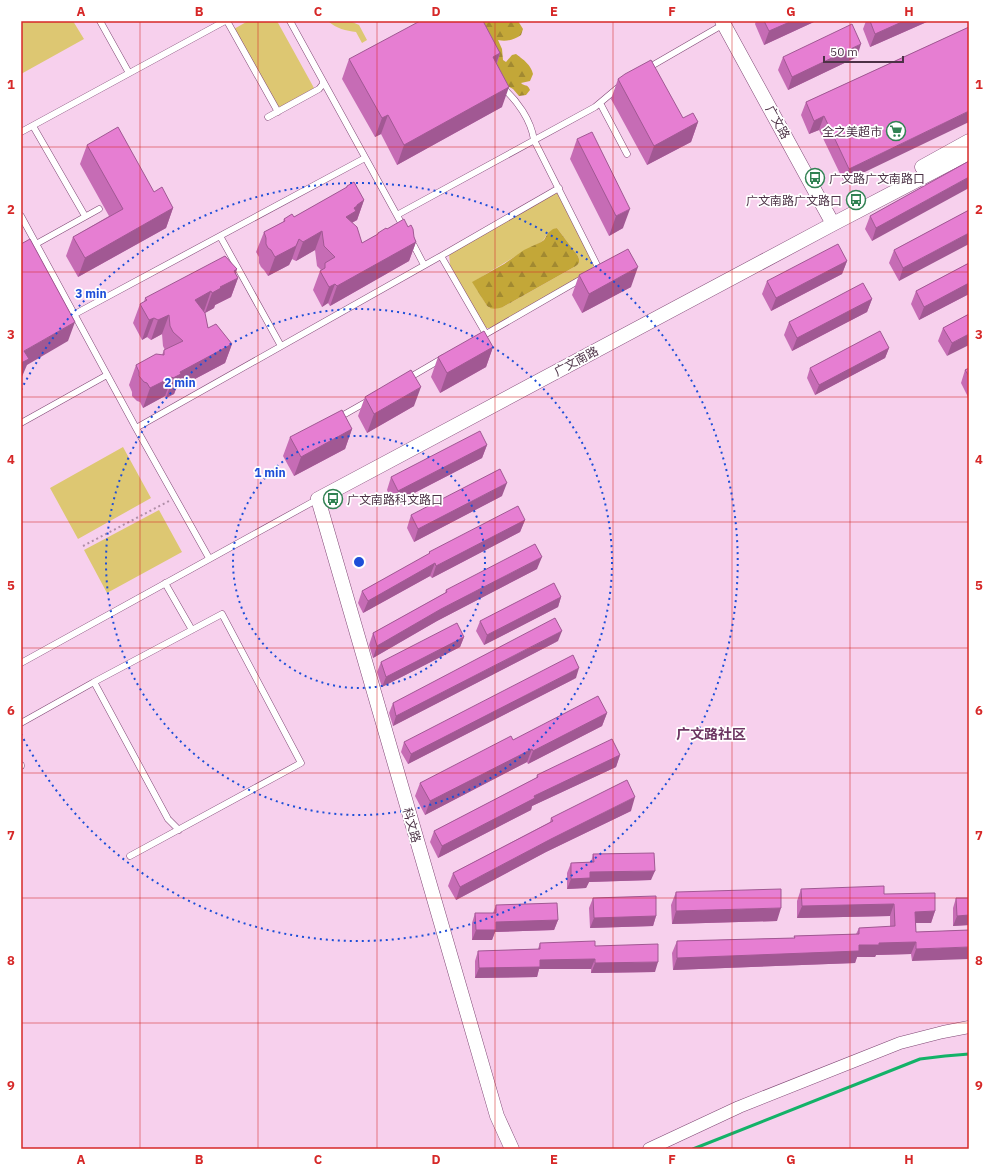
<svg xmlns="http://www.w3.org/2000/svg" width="990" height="1170" font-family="'IBM Plex Sans','Noto Sans SC',sans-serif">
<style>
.grass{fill:#ddc772;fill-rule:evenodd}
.forest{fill:url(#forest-firs)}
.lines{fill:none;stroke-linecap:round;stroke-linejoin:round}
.stream{stroke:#13b268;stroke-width:3}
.service-casing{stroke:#7f4774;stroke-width:7}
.minor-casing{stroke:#7f4774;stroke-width:13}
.tertiary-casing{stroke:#7f4774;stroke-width:15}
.path{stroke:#b08fa8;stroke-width:2;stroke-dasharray:2 3;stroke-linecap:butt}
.service{stroke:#fff;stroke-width:6}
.minor{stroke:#fff;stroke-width:12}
.tertiary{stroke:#fff;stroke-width:14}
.wall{fill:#c66cb5}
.shaded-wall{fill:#a15893}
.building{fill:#e67ed2;stroke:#a15893}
.grid{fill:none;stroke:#d62828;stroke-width:1;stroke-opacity:0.55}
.ring{fill:none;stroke:#1d4ed8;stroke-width:2;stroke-dasharray:2 4}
.labels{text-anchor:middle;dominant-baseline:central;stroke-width:3.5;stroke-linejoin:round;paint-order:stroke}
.street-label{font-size:12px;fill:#4c3246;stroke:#fff}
.poi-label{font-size:12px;fill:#4c3246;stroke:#fff;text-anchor:end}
.quarter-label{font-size:14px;font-weight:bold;fill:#6c3561;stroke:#fff}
.centre{fill:#1d4ed8;stroke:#fff;stroke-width:2}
.ring-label{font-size:12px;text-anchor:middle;font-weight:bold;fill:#1d4ed8;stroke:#fff;stroke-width:3.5;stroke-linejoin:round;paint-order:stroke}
.neatline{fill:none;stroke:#d62828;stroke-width:1.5}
.grid-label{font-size:13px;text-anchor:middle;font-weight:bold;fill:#d62828}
</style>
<defs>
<pattern id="forest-firs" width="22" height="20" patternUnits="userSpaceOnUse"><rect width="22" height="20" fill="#c3a738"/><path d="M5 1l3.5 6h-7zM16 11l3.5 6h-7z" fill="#a18931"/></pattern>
</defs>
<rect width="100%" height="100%" fill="#f7d0ed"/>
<path class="grass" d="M21,21H73L84,39L21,74Z
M248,21H277L314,88L280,107L278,106L234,29Z
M330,21H350L359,25L367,40L362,43L356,32C346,31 336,28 329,22Z
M556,193L559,194L594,264L591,271L490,328H485L450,265L449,254ZM557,228L578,256C580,261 580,263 576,266L503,307L490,308L487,306L473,282C495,269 518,254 541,242C545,240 545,235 549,233C551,231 555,229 557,228Z
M123,447L151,498L78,539L50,488Z
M159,510L182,552L107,593L84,550Z"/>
<path class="forest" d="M471,21H518L523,29L521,35C514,40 506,42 498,40L502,49L503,60L506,62L512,55L516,54C524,60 531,65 533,74L530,81L521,83C525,87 527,83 530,90L526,95L519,96L513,89L506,85Z
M557,228L578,256C580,261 580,263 576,266L503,307C497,309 492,310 487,306L472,282L504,264L524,250L541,242L544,240L548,233L553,229Z"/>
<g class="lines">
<path class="stream" d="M693,1149L920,1059L945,1056L969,1054"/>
<g class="service-casing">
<path id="service" d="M100,21L129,73
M227,21L278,112
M290,21L404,228
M648,68L724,24
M502,87C517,100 531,120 534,140L599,269L597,271
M600,103L627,154
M268,117L319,89L323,84V81
M33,126L85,216
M21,132L225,21
M397,215L595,107L620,86
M21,216L136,428L209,558
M220,236L281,346
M411,240L424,265
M36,244L99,209
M441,256L486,334
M75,314L365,158
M479,338L583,278
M407,379L443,358
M338,418L368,401
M21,423L107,375
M136,428L441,256L559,188
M165,583L192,630
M21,663L318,499
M94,682L168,819L179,830
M21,723L94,682L222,614L301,763L130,856
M21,765V766"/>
</g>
<g class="minor-casing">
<path id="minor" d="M649,1149L739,1107L900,1043L943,1032L969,1027"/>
</g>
<g class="tertiary-casing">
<path id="tertiary" d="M722,21L833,224
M922,167L969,141
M512,1149L497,1116L318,499L833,224L969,153"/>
</g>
<path class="path" d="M83,546L169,501"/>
<use href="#service" class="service"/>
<use href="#minor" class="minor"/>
<use href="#tertiary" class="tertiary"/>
</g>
<path class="wall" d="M756,21H816L764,45L755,24Z
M866,21H929L870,47L863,29Z
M969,27L844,182L819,130L809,134L801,115L806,102Z
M500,53L497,64L502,107L397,165L381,134L375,137L342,79L349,59Z
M783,57H857L788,90L778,70Z
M618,79L683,118L698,122L691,142L647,165L611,99Z
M577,139L623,228L609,236L570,159Z
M87,145L173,208L166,228L78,277L66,256L73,237L109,216L80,164Z
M969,161L872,241L865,229L870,216Z
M347,186L364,200L357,220L352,223L362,243L377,235L378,233L387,229L414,237L416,242L409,261L330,306L328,303L322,307L313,290L320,271L321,270L317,266L315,250L296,261L292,259L289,265L268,276L264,270L261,267L259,263V257L256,252L264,232L283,222L284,219L294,217L346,188Z
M969,210L899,281L889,263L894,250Z
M847,261L842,274L771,311L762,294L767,281Z
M969,263V294L919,320L911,304L916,291Z
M237,269L235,273L238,278L231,297L215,305L214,308L205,313L204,311L208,328L232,344L225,363L176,389L174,394L166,398L165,396L143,408L140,402L137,401L132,396V392L129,385L136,365L162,355L164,350H165L163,346L162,334L151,340L147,337L142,340L133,323L140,304L144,302L145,298Z
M579,275L631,287L582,313L572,295Z
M872,299L867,312L792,351L784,335L789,322Z
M969,314L947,356L938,341L943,328Z
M493,347L486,367L440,393L431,377L438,357Z
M889,348L885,358L815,395L807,378L810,368Z
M969,368V399L961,383L965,370Z
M365,397L414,406L367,433L358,416Z
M352,429L345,449L294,476L283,456L290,437Z
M487,445L482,458L393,504L387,490L391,477Z
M502,496L414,542L407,528L411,515Z
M525,520L520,532L432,578L430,576L363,613L358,603L362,591L429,554V552Z
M537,569L437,621L373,658L369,645L373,633L445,593L446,590Z
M561,597L558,607L484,645L476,631L480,621Z
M464,637L460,647L382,687L377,672L381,662Z
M558,641L393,726L389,713L393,703Z
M576,678L408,764L401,752L404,742Z
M607,713L602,726L528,764L527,762L425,815L415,796L420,783L513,740Z
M620,755L616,767L532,806L531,810L438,858L430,842L434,831L536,778L537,775Z
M631,811L546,852L456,900L448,886L453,873L550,822L551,818Z
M593,854L651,880L589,882L586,888L567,889V873L571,863L591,862Z
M801,889L884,894L935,911L931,923H916V932L969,930L912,961L911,954L876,955L875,957H857L855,963L673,970L672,953L677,941L794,938V936L856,934L859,928L890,927V916L797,918V901Z
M676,892L777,921L672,924L671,905Z
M593,898L656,916L653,926L590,928L589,908Z
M956,898H969V925L953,926V908Z
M496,905L558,920L554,930L495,932L492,940H472V923L475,913H493Z
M540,943L595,946L655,972L591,973V969H539L537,977L475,978V961L478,951L538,949Z"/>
<path class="shaded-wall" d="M792,21H816L764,45L769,31Z
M904,21H929L870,47L875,34Z
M861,44L857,57L788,90L792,77Z
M500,53L493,72V57Z
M509,87L502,107L397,165L404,145Z
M969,111V122L844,182L849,169Z
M388,115L381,134L375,137L382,118Z
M824,116L819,130L809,134L814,121Z
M698,122L691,142L647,165L654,146Z
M969,177V188L872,241L876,228Z
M364,200L357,220L351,223L346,217L354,208L357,205Z
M173,208L166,228L78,277L85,258Z
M630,209L623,228L609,236L616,216Z
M322,231L315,250L296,261L303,242Z
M969,233V244L899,281L903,268Z
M299,239L292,259L289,265L268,276L275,257Z
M416,242L409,261L330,306L337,286Z
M847,261L842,274L771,311L776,298Z
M638,267L631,287L582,313L589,294Z
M237,269L233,281L238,278L231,297L215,305L214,308L205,313L212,293L234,271Z
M969,283V294L919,320L924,307Z
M335,284L328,303L322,307L329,287Z
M211,291L204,311L188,320L195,300Z
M872,299L867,312L792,351L797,338Z
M169,315L162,334L151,340L158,320Z
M154,318L147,337L142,340L149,320Z
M75,322L68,341L27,365L21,379V359L24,351Z
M969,334V345L947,356L952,343Z
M232,344L225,363L176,389L174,394L166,398L173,378L180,372Z
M493,347L486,367L440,393L447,373Z
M889,348L885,358L815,395L819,385Z
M172,377L165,396L143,408L150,388Z
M421,387L414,406L367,433L374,414Z
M352,429L345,449L294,476L301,457Z
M487,445L482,458L393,504L398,491Z
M507,483L502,496L414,542L418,529Z
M525,520L520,532L432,578L436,566Z
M542,557L537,569L437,621L373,658L377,646L441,609Z
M435,563L430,576L363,613L368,601Z
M561,597L558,607L484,645L487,635Z
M562,631L558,641L393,726L396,716Z
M464,637L460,647L382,687L386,677Z
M579,668L576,678L408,764L411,754Z
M607,713L602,726L528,764L533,751Z
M532,749L527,762L425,815L430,801Z
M620,755L616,767L532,806L531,810L438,858L442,846L534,796Z
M635,797L631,811L546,852L456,900L460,887L551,839Z
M655,871L651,880L589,882L586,888L567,889L571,879L590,872Z
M894,904L890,916L797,918L802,906Z
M781,908L777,921L672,924L676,911Z
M935,911L931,923H911L915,912Z
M969,915V925L953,926L957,916Z
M656,916L653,926L590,928L594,918Z
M558,920L554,930L495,932L492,940H472L476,930L496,922Z
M916,942L911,954L876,955L875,957H857L855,963L673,970L677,958L879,943Z
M969,947V959L912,961L916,949Z
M595,959L591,969H539L537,977L475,978L479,968L540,960Z
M658,962L655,972L591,973L595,963Z"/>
<path class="building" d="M420,21H483L500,53L493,57L509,87L404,145L388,115L382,118L349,59Z
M764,21H792L769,31Z
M870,21H904L875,34Z
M852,24L861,44L792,77L783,57Z
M969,27V111L849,169L824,116L814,121L806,102Z
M651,60L683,118L693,113L698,122L654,146L618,79L625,74Z
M118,127L154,192L162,187L173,208L85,258L73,237L123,209L87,145Z
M592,132L630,209L616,216L577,139Z
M969,161V177L876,228L870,216Z
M354,182L364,200L357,205V206L354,208L356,211L346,217L357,227L362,243L378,234V233L386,228L387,229L404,219L408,227L411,225L413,229L414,237L416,242L337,286L335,284L329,287L320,271L325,268V263L335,257L324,246L322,231L303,242L299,239L296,246L275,257L271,250L268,248L266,244V238L264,232L285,221L284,219L292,214L294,217L347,187V186Z
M969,210V233L903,268L894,250Z
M30,239L75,322L24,351L29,359L21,363V244Z
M838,244L847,261L776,298L767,281Z
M628,249L638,267L589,294L579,275Z
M225,256L237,269L234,271L238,278L220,287L221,288L212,293L211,291L195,300L205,313L208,328L216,324L232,344L180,372L181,374L173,378L172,377L150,388L147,383L144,382L139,376V372L136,365L156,354L164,355V350L183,341L173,332L170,326L169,315L158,320L154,318L149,320L140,304L147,300L145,298Z
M969,263V283L924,307L916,291Z
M863,283L872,299L797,338L789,322Z
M969,314V334L952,343L943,328Z
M484,331L493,347L447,373L438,357Z
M880,331L889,348L819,385L810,368Z
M969,368V376L965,370Z
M411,370L421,387L374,414L365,397Z
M342,410L352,429L301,457L290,437Z
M480,431L487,445L398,491L391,477Z
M500,469L507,483L418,529L411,515Z
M518,506L525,520L436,566L435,563L368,601L362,591L430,553L429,552Z
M535,544L542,557L441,609L377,646L373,633L447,592L446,590Z
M554,583L561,597L487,635L480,621Z
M555,618L562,631L396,716L393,703Z
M457,623L464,637L386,677L381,662Z
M573,655L579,668L411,754L404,742Z
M598,696L607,713L533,751L532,749L430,801L420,783L511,736L513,740Z
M612,739L620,755L534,796L535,798L442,846L434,831L538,777L537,775Z
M627,780L635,797L551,839L460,887L453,873L553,821L551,818Z
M654,853L655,871L590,872V878L571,879V863L594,862L593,854Z
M884,886V894L935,893V911L915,912L916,932L969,930V947L916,949V942L879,943V945H859V951L677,958V941L795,938L794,936L859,934V928L895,926L894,904L802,906L801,889Z
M781,889V908L676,911V892Z
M656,896V916L594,918L593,898Z
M956,898H969V915L957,916Z
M557,903L558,920L496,922V930H476L475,913H496V905Z
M595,941V946L658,944V962L595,963V959L540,960V967L479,968L478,951L540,949V943Z"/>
<path class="grid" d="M140,21V1149M258,21V1149M377,21V1149M495,21V1149M613,21V1149M732,21V1149M850,21V1149M21,147H969M21,272H969M21,397H969M21,522H969M21,648H969M21,773H969M21,898H969M21,1023H969"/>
<g class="ring">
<circle cx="359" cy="562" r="126"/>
<circle cx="359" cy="562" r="253"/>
<path d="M21 390A379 379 0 1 1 21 734"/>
</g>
<defs>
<g id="supermarket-ring" transform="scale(1)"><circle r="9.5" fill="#fff" stroke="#318253" stroke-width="1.5"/><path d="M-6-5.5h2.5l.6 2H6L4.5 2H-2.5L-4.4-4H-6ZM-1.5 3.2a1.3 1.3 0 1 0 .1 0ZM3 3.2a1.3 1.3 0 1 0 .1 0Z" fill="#318253"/></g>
<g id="bus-ring" transform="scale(1)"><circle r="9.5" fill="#fff" stroke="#318253" stroke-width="1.5"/><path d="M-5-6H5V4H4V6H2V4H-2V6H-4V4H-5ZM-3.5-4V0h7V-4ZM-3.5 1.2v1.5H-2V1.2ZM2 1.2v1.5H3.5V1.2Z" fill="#318253"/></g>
</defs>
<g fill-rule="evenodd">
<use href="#supermarket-ring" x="896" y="131"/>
<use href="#bus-ring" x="815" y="178"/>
<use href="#bus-ring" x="856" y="200"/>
<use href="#bus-ring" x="333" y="499"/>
</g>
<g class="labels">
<g class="street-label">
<text transform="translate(778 122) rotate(61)">广文路</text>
<text transform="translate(576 361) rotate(-28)">广文南路</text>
<text transform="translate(412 825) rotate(74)">科文路</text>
</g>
<g class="poi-label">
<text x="882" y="131">全之美超市</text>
<text x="829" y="178" text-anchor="start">广文路广文南路口</text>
<text x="842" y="200">广文南路广文路口</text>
<text x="347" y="499" text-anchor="start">广文南路科文路口</text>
</g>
<g class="quarter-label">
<text x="711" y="734">广文路社区</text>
</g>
</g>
<circle cx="359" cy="562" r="6" class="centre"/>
<g class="ring-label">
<text x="91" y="298">3 min</text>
<text x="180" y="387">2 min</text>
<text x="270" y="477">1 min</text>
</g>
<rect width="990" height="1170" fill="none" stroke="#ffffff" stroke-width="44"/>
<path d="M824 56v6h79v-6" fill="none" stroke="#4c3246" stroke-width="2"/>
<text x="830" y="56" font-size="12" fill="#4c3246" stroke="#ffffff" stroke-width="3" paint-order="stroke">50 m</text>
<rect x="22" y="22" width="946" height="1126" class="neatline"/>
<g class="grid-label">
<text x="81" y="16">A</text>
<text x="199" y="16">B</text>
<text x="318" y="16">C</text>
<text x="436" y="16">D</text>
<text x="554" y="16">E</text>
<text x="672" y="16">F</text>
<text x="791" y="16">G</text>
<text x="909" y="16">H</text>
<text x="11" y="89">1</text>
<text x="979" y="89">1</text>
<text x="11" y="214">2</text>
<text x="979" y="214">2</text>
<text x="11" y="339">3</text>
<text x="979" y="339">3</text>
<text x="11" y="464">4</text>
<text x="979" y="464">4</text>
<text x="11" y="590">5</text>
<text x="979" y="590">5</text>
<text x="11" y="715">6</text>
<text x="979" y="715">6</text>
<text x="11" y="840">7</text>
<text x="979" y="840">7</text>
<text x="11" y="965">8</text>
<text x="979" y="965">8</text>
<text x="11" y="1090">9</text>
<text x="979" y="1090">9</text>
<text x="81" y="1164">A</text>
<text x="199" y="1164">B</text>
<text x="318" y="1164">C</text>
<text x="436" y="1164">D</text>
<text x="554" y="1164">E</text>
<text x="672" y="1164">F</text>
<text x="791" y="1164">G</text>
<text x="909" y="1164">H</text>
</g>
</svg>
